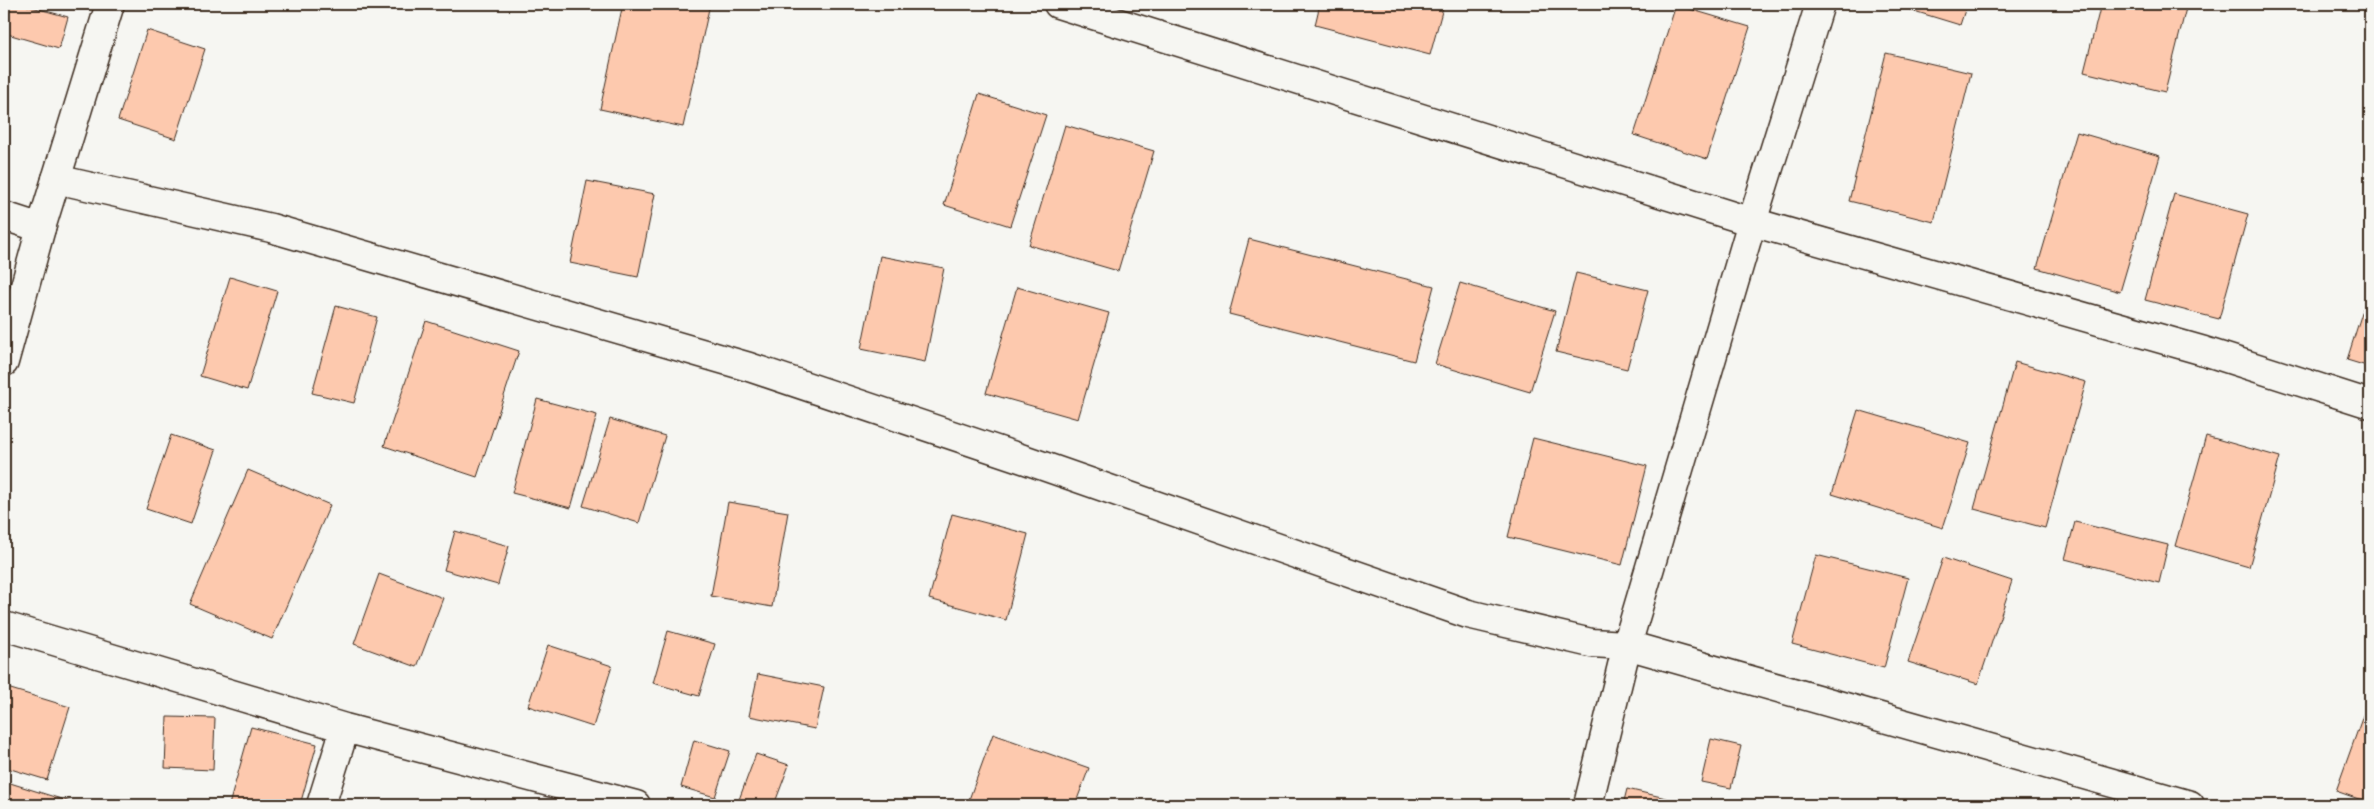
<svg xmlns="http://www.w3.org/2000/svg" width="2374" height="809" font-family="'Architects Daughter',sans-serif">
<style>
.building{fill:#fdc9ae;stroke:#3b2a1e}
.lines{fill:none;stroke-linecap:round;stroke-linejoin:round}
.minor-casing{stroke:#3b2a1e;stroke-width:31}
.tertiary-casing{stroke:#3b2a1e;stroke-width:31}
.minor{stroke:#f6f6f2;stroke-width:28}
.tertiary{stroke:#f6f6f2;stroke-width:28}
</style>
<rect width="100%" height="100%" fill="#f6f6f2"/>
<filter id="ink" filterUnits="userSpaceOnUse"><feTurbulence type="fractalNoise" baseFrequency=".02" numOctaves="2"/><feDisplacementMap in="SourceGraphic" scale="10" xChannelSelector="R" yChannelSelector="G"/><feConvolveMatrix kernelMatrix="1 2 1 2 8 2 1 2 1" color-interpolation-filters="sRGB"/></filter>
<g filter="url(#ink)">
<path class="building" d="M4,4H21L68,17L59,49L4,33Z
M623,4H710L683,127L600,109Z
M1320,4H1444L1430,55L1315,25Z
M1741,4H1761L1759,9Z
M1891,4H1967L1960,25Z
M2101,4H2187L2165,92L2084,72Z
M1676,5L1750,27L1707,159L1634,135Z
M147,30L205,49L176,139L118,120Z
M1886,53L1971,73L1934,222L1849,201Z
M979,94L1046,115L1010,226L944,205Z
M1065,125L1154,151L1118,271L1029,245Z
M2077,132L2160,156L2120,292L2037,268Z
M587,181L655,194L638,277L570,263Z
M2174,194L2248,214L2219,319L2145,300Z
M1249,239L1434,286L1414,361L1229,314Z
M880,256L944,268L925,362L861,349Z
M1576,273L1648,290L1627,369L1556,352Z
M230,277L277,291L247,390L200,376Z
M1460,283L1555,311L1530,392L1435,364Z
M1017,287L1109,313L1078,419L986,393Z
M2370,287V367L2347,360Z
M336,306L377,317L354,403L312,393Z
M426,321L519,351L477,477L384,446Z
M2015,362L2086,382L2045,528L1974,509Z
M537,399L597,415L571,508L512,493Z
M1858,410L1970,443L1943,528L1832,494Z
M610,419L665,436L639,523L583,506Z
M171,435L216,450L191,524L146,509Z
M2206,436L2280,457L2249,567L2175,546Z
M1533,438L1647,466L1622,565L1508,537Z
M248,470L330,505L272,639L190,604Z
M728,502L788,512L772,607L711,596Z
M952,514L1028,534L1006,620L929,599Z
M2075,522L2168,545L2159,583L2065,559Z
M455,531L509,546L498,585L444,570Z
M1816,555L1908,578L1884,668L1792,644Z
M1943,558L2012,581L1978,684L1908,662Z
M379,574L443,598L417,667L354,644Z
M668,631L715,644L699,696L653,683Z
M548,645L612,666L593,727L528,706Z
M758,674L824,687L815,729L749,716Z
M4,687L70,707L47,780L4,767Z
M2370,696V803L2336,791Z
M167,717L215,718L213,770L165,768Z
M251,727L317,744L300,805H229Z
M993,734L1089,768L1075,805H967Z
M1711,739L1741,746L1731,788L1701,782Z
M694,740L730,751L715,797L681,787Z
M756,754L789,765L774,805H737Z
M7,782L80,805H4V793Z
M1627,789L1696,805H1623Z"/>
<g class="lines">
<g class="minor-casing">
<path id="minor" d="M1058,4L1752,222L2204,351L2370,404
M56,179L271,228L749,367L1026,460L1468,614L1591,643L1627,645L2190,805
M4,216L41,228
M4,626L345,728L636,805
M321,805L345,728"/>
</g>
<g class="tertiary-casing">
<path id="tertiary" d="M4,362L41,228L110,4
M1588,805L1627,645L1752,222L1820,4"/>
</g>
<use href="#minor" class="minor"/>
<use href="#tertiary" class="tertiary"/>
</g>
</g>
<rect width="2374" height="809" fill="none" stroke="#f6f6f2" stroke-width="20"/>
<rect x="10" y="10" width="2354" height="789" fill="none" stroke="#3b2a1e" stroke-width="2" filter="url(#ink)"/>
</svg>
